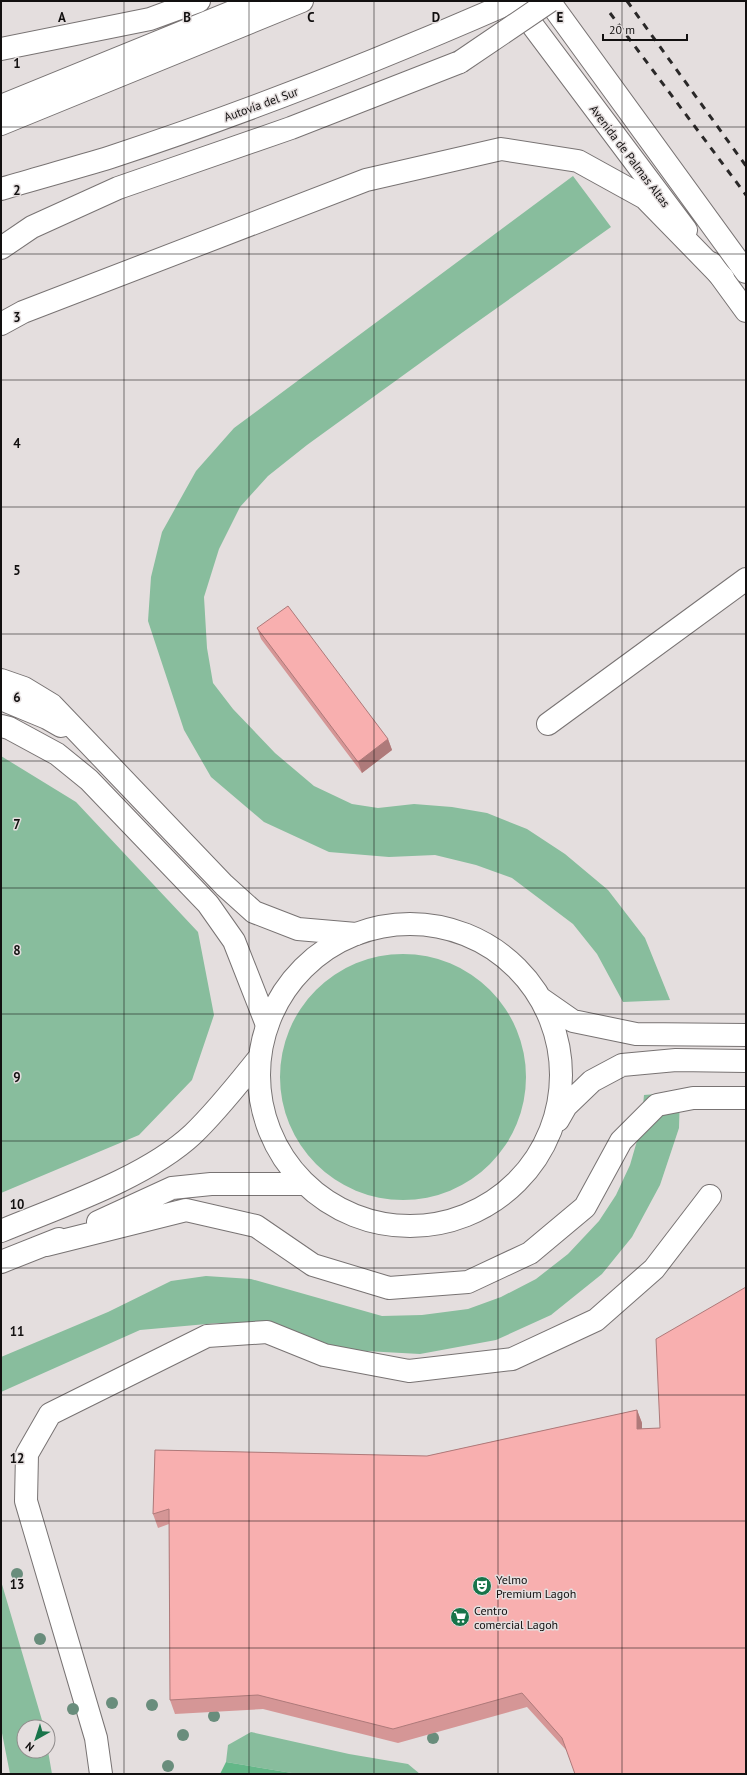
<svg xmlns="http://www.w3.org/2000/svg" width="747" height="1775" font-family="'PT Sans',sans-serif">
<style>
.green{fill:#88bd9d}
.water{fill:#64b788}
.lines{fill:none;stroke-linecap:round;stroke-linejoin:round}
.minor-casing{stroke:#787373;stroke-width:24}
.major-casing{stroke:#787373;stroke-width:24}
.highway-casing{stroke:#787373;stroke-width:24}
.minor{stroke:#fff;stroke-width:22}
.major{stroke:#fff;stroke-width:22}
.highway{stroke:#fff;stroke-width:22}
.rail{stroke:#2a2828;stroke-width:3;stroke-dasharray:7 7;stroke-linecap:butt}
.highway-bridge-casing{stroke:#787373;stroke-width:24;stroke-linecap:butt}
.highway-bridge{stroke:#fff;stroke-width:22}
.tree{fill:#698d7c}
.wall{fill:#d59696}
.shaded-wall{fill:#ae7a7a}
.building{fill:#f8afaf;stroke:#ae7a7a}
.grid{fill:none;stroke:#121010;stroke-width:1;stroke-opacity:0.55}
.labels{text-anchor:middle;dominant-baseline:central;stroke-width:3;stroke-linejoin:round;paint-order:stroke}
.street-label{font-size:12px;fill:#121010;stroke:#e4dede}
.poi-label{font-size:12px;fill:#121010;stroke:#e4dede;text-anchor:start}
.grid-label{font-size:13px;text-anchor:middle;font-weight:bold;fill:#121010;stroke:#e4dede;stroke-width:3;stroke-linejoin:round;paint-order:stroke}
</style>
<rect width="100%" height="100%" fill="#e4dede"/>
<path class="green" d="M573,176L611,227L463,332L307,445L268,476L240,507L219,549L204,597L207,648L213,683L233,709L275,753L314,786L352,804L378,808L414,804L452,807L487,813L527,829L565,854L608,890L645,938L670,1000L623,1002L597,954L573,924L512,878L476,865L435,855L389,857L329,852L264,822L211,777L184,730L148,621L151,577L162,532L196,471L234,428Z
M1,756L76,802L198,932L214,1015L192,1080L139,1135L1,1193Z
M280 1077a123 123 0 1 1 246 0a123 123 0 1 1-246 0Z
M680,1092L679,1128L660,1185L632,1237L602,1274L551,1315L496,1340L420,1354L347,1350L276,1330L218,1323L140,1330L1,1392V1357L108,1312L171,1281L206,1276L251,1279L382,1316L422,1315L468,1309L501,1297L536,1279L568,1254L599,1221L616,1195L630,1165L641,1127L644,1095Z
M1,1581L44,1727H24V1751H48L52,1774H10L1,1728Z
M251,1732L349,1754L408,1764L420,1774H298L226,1762L228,1745Z"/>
<path class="water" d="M226,1762L298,1774H220Z"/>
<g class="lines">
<g class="minor-casing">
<path id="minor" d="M549,1L746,272
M515,2L686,230
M711,263L746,311
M548,724L746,579
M101,1774L96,1738L26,1501L27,1454L50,1414L207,1336L267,1332L324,1355L409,1371L512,1359L596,1320L654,1269L710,1196"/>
</g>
<g class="major-casing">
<path id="major" d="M259 1075a151 151 0 1 1 302 0a151 151 0 1 1-302 0Z
M540,998L573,1021L636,1034L746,1035
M558,1120L566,1106L592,1081L622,1065L676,1060L746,1061
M98,1222L172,1188L211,1184H305
M1,1231C61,1206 146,1178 193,1134C217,1111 238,1084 259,1058
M46,1245L186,1210L256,1226L313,1265L389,1288L468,1282L530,1253L585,1207L621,1141L657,1105L693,1098H746
M1,1262L59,1239"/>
</g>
<g class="highway-casing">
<path id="highway" d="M1,49L150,19L199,1
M1,106L259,1
M1,124L302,1
M1,189C38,178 75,168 111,157C248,112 382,59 514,1
M1,248L32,227L118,188L291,128L460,62
M1,324L23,312L366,180L501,149L578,161L645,198L723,278
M1,680L24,688L52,705L224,885L254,912L298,929L356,934
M1,699L47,718L61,726
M1,726L9,728L57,754L89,780L208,904L234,941L267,1025"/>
</g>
<use href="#minor" class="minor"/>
<use href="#major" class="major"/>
<use href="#highway" class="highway"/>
<path class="rail" d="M627,1L746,166
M610,13L746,195"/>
<g class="highway-bridge-casing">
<path id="highway-bridge" d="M460,62L550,1"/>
</g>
<use href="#highway-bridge" class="highway-bridge"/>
</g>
<g class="tree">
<circle cx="17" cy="1574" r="6"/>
<circle cx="40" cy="1639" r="6"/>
<circle cx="112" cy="1703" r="6"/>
<circle cx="152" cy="1705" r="6"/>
<circle cx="73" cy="1709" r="6"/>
<circle cx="214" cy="1716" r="6"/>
<circle cx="183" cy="1735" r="6"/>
<circle cx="433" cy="1738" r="6"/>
<circle cx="168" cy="1766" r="6"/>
</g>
<path class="wall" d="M257,628L388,739L392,750L362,773L261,639Z
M746,1287L567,1751L527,1707L398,1743L263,1709L175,1714L170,1700L169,1524L158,1528L153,1514L155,1450L427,1456L637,1410L642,1423V1429L660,1428Z"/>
<path class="shaded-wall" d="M388,739L392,750L362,773L358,762Z
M637,1410L642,1423V1442L637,1429Z"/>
<path class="building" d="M288,606L388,739L358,762L257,628Z
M746,1287V1774H575L562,1738L522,1693L393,1729L258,1695L170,1700L169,1509L153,1514L155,1450L427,1456L637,1410V1429L660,1428L656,1339Z"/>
<path class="grid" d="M124,1V1774M249,1V1774M374,1V1774M498,1V1774M622,1V1774M1,127H746M1,254H746M1,380H746M1,507H746M1,634H746M1,761H746M1,888H746M1,1014H746M1,1141H746M1,1268H746M1,1395H746M1,1521H746M1,1648H746"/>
<defs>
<g id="theatre-disc" transform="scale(1)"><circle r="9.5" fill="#18744a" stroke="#e4dede"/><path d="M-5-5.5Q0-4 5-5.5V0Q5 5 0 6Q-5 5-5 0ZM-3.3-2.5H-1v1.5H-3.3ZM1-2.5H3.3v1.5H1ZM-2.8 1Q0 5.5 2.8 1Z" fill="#fff"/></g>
<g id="supermarket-disc" transform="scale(1)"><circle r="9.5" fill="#18744a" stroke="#e4dede"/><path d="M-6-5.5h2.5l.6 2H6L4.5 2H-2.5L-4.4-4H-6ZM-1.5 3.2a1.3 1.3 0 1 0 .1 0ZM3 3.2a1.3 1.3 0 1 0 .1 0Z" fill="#fff"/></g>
</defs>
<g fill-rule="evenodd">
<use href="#theatre-disc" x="482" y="1586"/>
<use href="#supermarket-disc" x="460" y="1617"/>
</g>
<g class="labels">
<g class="street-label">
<text transform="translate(261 104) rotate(-20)">Autovía del Sur</text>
<text transform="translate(630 156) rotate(53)">Avenida de Palmas Altas</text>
</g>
<g class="poi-label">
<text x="496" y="1579">Yelmo<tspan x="496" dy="14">Premium Lagoh</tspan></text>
<text x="474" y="1610">Centro<tspan x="474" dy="14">comercial Lagoh</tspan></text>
</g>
</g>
<g class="grid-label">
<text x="62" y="22">A</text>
<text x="187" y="22">B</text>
<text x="311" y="22">C</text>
<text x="436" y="22">D</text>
<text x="560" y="22">E</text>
<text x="17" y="68">1</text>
<text x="17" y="195">2</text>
<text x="17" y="322">3</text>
<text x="17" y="448">4</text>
<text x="17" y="575">5</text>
<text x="17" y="702">6</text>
<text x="17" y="829">7</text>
<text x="17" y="955">8</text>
<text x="17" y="1082">9</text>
<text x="17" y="1209">10</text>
<text x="17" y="1336">11</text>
<text x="17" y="1463">12</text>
<text x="17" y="1589">13</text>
</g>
<rect width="747" height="1775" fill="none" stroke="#121010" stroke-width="4"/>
<g transform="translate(36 1739) rotate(219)"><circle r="19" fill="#e4dede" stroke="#908c8c"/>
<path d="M0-3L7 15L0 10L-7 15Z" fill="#18744a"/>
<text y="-6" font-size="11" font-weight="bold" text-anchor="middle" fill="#121010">N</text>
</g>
<path d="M603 34v6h84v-6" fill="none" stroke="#121010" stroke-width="2"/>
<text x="609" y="34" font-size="12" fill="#121010" stroke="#e4dede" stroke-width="3" paint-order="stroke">20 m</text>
</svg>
